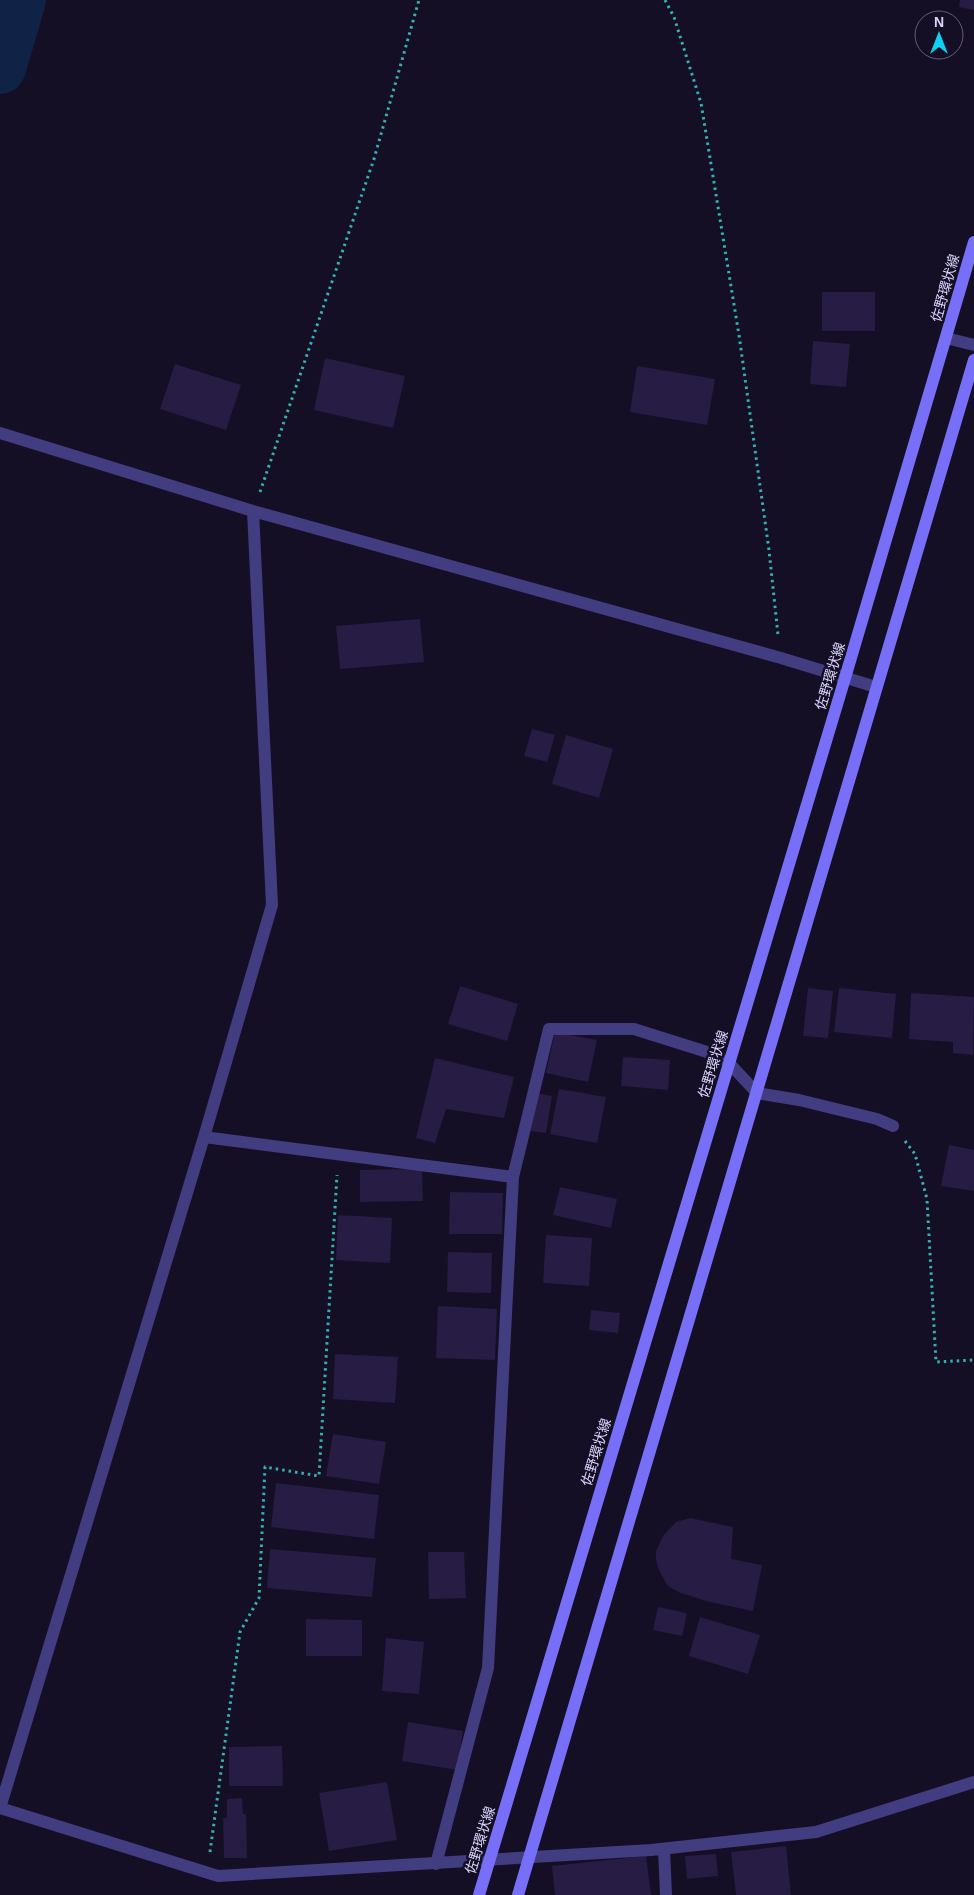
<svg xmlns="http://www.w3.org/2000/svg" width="974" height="1895" font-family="Helvetica,'Noto Sans JP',sans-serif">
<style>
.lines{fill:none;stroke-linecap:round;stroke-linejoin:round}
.river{stroke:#102347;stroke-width:52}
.building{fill:#261c44}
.path{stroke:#34b1ae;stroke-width:3;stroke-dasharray:2.5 4;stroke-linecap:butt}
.minor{stroke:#423c81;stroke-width:12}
.secondary{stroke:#786ff9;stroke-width:12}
.labels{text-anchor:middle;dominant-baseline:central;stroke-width:5;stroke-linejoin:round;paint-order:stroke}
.street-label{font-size:14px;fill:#dad4fd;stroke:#140f24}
</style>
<rect width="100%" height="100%" fill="#140f24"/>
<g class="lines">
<path class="river" d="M0,68L20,0"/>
</g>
<path class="building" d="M960,0H974V10L959,7Z
M822,292H875V331H822Z
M813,341L850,344L846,387L810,384Z
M325,358L405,376L393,428L314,410Z
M175,364L241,385L226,430L160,409Z
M637,366L715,379L707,425L630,412Z
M420,619L424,662L340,669L336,626Z
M532,729L555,735L547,762L524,756Z
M566,735L613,749L599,798L552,784Z
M460,986L518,1004L507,1041L448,1024Z
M808,988L833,991L828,1038L803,1036Z
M839,988L896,994L892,1038L834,1032Z
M911,993L974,997L973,1055L953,1053V1042L909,1039Z
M555,1032L597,1040L588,1082L546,1073Z
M623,1057L670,1060L668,1090L621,1086Z
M435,1058L514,1077L504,1118L446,1109L435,1143L416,1138Z
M559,1089L606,1097L597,1143L550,1134Z
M536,1093L552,1096L546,1133L530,1131Z
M949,1145L974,1150V1191L941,1186Z
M422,1169L423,1201L360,1202V1170Z
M560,1187L617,1199L611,1228L553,1215Z
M450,1192L503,1193L502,1234H449Z
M338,1215L392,1218L390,1263L336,1260Z
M546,1235L592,1238L589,1286L543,1283Z
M448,1252L492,1253L491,1293L447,1292Z
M438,1306L497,1309L495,1360L436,1358Z
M591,1310L620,1313L618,1333L589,1330Z
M335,1354L398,1357L395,1403L333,1399Z
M333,1434L386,1442L379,1484L326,1476Z
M276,1483L379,1495L374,1539L271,1527Z
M690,1518L733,1527L731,1559L762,1565L753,1611L710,1602L678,1592L667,1585L659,1570L656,1560V1551L663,1536L676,1522Z
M270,1549L376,1558L372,1597L267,1588Z
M428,1552H464L466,1598L429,1599Z
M658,1607L687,1613L682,1636L653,1630Z
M700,1617L760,1635L748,1674L689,1656Z
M306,1619L362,1620V1656H306Z
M386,1638L424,1642L419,1694L382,1691Z
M408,1722L463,1731L457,1770L402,1761Z
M282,1746L283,1786H229V1747Z
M387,1782L397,1840L329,1851L319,1793Z
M242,1798L243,1814H246L247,1858H224L223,1818H227V1799Z
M786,1846L791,1895H736L731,1852Z
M716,1854L718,1876L687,1879L685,1856Z
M646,1856L651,1895H555L552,1866Z"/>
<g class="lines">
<path class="path" d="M665,0L674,17L701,103L739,335L769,550L778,635
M260,492L374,159L419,0
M905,1141L915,1154L927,1199L936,1362L974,1360
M210,1852L240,1632L259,1598L265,1467L319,1476L337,1175"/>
<path class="minor" d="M946,338L974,345
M0,433L253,511L781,658L876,687
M204,1137L513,1177
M0,1808L204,1137L272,905L253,511
M0,1808L218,1876L651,1850L816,1832L974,1782
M664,1849L666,1895
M436,1864L488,1668L513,1177L549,1029H634L707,1052L729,1063L757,1093L799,1100L877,1119L893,1126"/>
<path class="secondary" d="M479,1895L845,678L974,242
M518,1895L974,360"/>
</g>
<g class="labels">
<g class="street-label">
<text transform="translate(945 288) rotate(-74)">佐野環状線</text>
<text transform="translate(830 676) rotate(-73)">佐野環状線</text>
<text transform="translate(713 1064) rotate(-73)">佐野環状線</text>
<text transform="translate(596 1452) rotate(-73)">佐野環状線</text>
<text transform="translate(480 1840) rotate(-73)">佐野環状線</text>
</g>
</g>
<g transform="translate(939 35)"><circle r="24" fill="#140f24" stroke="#635e7b"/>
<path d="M0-4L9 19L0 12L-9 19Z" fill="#0bd2f2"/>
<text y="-8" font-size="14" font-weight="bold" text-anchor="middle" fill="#dad4fd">N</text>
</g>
</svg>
